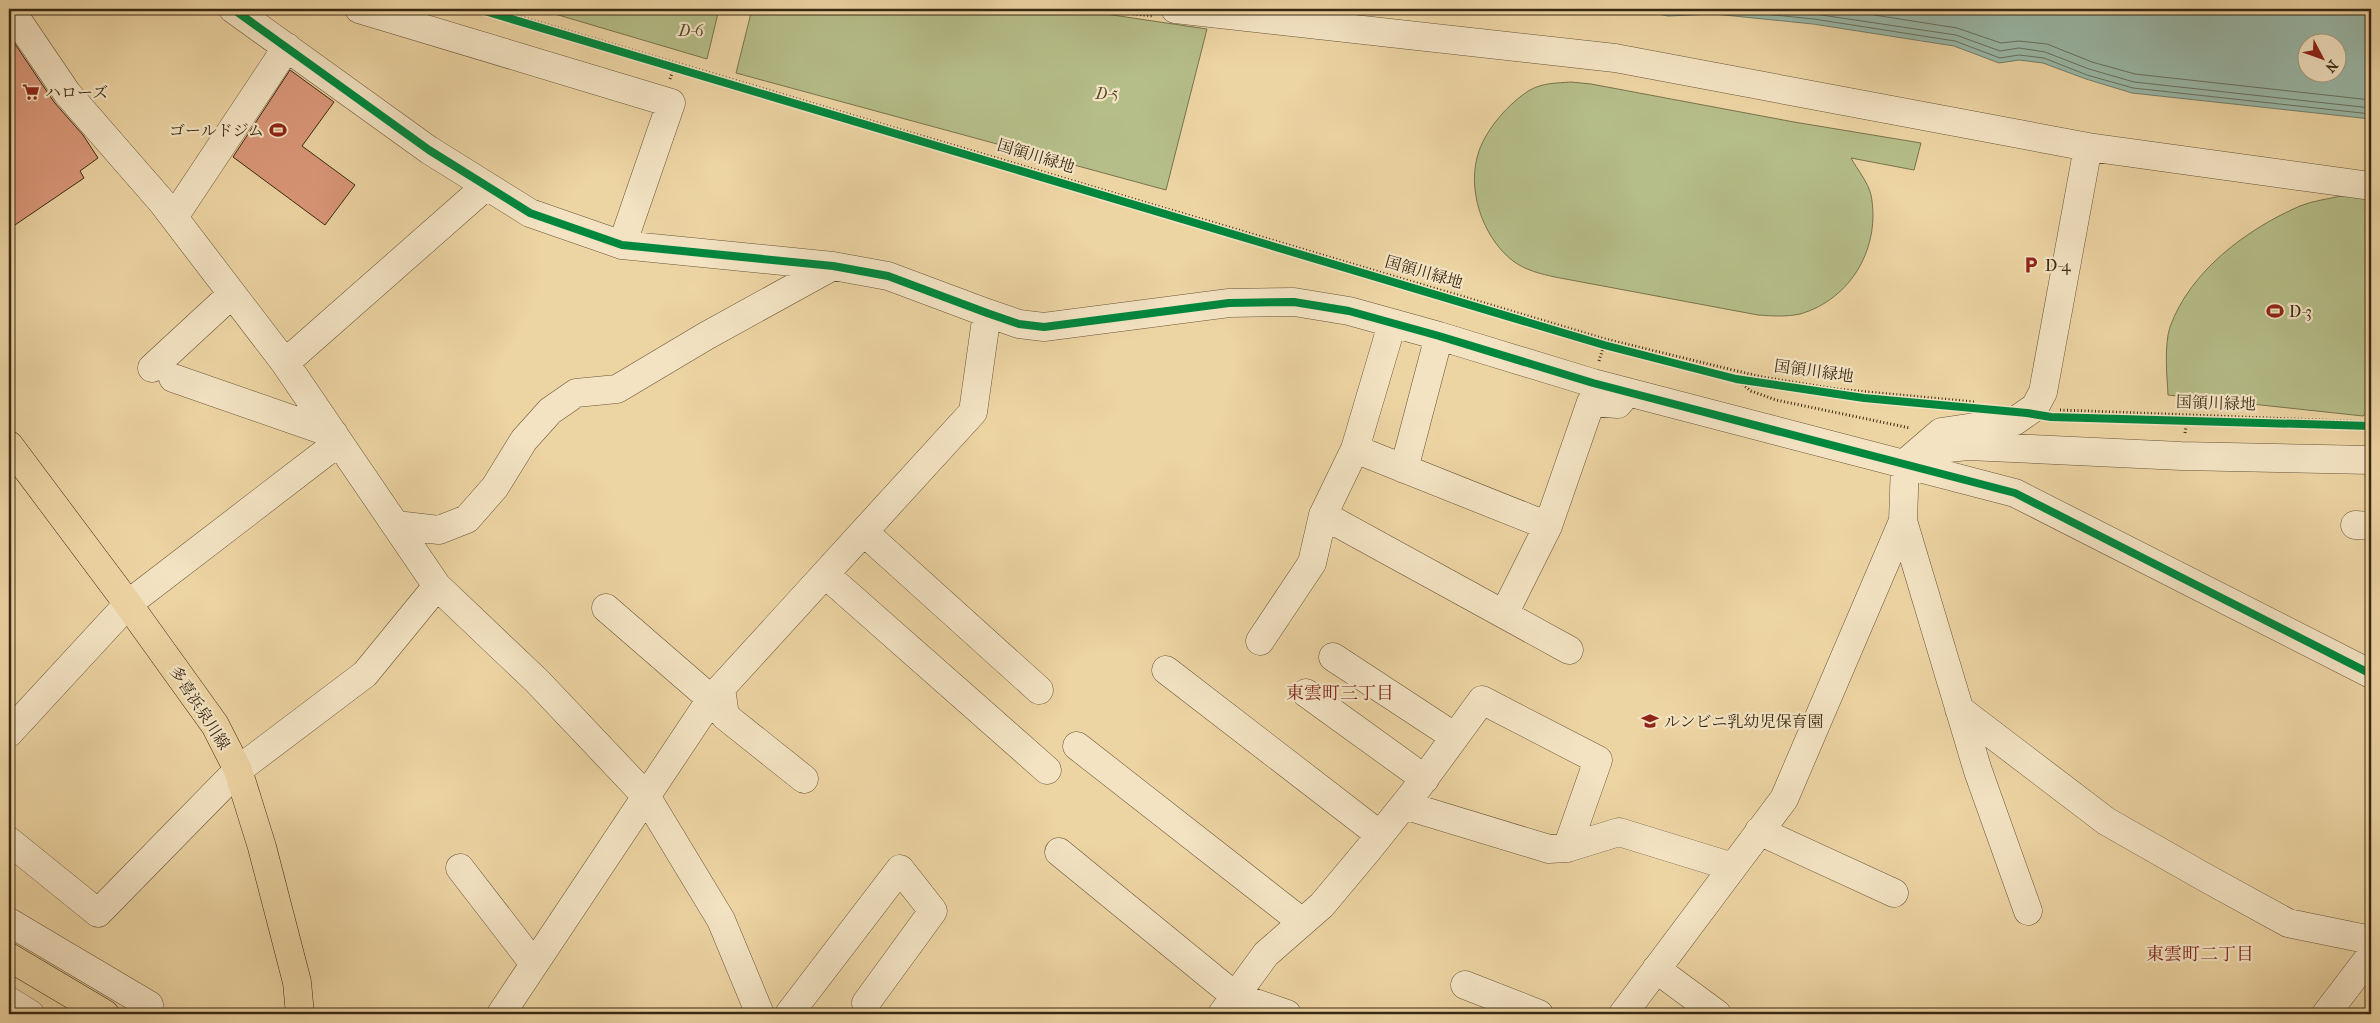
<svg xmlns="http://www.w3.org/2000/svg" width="2380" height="1023" font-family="'IM FELL French Canon','Noto Serif JP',serif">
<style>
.green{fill:#b5bd88;stroke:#78734e}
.water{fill:#99b8a8;stroke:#737f6c;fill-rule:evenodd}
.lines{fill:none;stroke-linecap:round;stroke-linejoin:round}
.shore{stroke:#6a705e;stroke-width:1}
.building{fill:#da9779;stroke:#3a2913}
.minor-casing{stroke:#675437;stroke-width:29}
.major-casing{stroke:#3a2913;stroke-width:29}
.path{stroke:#3a2913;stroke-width:3;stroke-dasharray:1 2.5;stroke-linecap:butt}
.minor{stroke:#f3e3c3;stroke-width:28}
.major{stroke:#edd4a3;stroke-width:28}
.cycleway-casing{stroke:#f3e3c3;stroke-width:11}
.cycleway{stroke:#00873e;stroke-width:8}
.labels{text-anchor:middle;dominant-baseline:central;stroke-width:4.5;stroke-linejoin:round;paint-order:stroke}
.park-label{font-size:16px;font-style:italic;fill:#53472a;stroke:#f3e3c3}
.poi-label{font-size:16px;fill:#3a2913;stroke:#f3e3c3;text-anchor:start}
.street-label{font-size:16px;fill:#3a2913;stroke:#f3e3c3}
.neighbourhood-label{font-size:18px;fill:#7a1f14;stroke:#f3e3c3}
</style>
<rect width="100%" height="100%" fill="#edd4a3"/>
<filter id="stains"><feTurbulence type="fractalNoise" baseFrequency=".004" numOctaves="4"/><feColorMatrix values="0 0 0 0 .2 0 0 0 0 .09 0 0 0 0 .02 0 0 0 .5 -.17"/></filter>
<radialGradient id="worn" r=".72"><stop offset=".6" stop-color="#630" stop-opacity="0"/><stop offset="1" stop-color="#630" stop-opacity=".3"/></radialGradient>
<path class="green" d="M538,9H719L707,59Z
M752,9H1072L1207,29L1166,190L736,73Z
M1571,82L1591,84L1794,122L1921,143L1914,170L1851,158C1857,169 1868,182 1871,195C1881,246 1852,299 1800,314C1786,317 1772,316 1758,315L1555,277C1541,274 1525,270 1513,261C1482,237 1466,188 1479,151C1487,128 1509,103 1530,90C1542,83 1557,83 1571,82Z
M2341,196L2371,197V407L2363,416L2168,395C2167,376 2164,345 2170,327C2190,271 2247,229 2300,206C2312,201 2328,199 2341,196Z"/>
<path class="water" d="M1634,9H2371V119L2132,93L2086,79L2043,63L2019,60L1999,63L1954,46L1813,24L1714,14L1668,16ZM2308,42H2338V72H2308Z"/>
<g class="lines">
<path class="shore" d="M1652,9L1668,11L1714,9L1814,19L1955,41L2000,58L2019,55L2044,58L2087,75L2133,88L2371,114
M1781,9L1956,35L2000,51L2019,48L2045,52L2089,69L2134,82L2371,108
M1836,9L1957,28L2001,43L2019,41L2047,44L2092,62L2135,74L2371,100"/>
</g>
<path class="building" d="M9,35L54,102L83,135L98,158L80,171L84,178L9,229Z
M290,70L334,102L302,146L355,185L325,225L233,157Z"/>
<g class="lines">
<g class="minor-casing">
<path id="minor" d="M10,9L67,93L162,202L285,363L437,586
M233,9L429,150L530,213L622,245L833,266L888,276L987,313L1019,324L1044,327L1229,303L1294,302L1349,311L1439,336L1593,383L2015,493L2371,674
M359,9L671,103L622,245
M1175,9L1615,58L2088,147
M174,217L287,47
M285,363L486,186
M152,368L232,294
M173,378L334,434
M1355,449L1548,526
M1939,449L1968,446L2181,456L2371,460
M1404,469L1439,336
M1323,515L1355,449L1392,324
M1903,521L1978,771L2028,911
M396,525L439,530L467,519L495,487L524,440L550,411L576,393L617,389L706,336L833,266
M2355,525L2371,526
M864,532L1039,690
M826,575L1047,770
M606,608L711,699
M1504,614L1548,526L1591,402L1618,404L1626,394
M1260,641L1312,563L1323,515L1569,650
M1333,657L1455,737
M1166,670L1380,835
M721,688L725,716L804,779
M1306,693L1425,779
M1959,709L2106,821L2206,878L2288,923L2371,940
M9,733L128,604L339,442
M1077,746L1302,922
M1404,805L1549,849L1567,848
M1759,831L1894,893
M9,841L98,913L238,770L365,674L437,586L537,681L646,796L721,920L760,1014
M1059,852L1235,996L1287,1014
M460,868L534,964
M9,922L149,1005L145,1014
M1656,969L1717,1014
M1465,985L1539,1014
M9,1001L30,1014
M501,1014L711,699L973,412L987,313
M789,1014L900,869L933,911L866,1003
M1222,1014L1266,954L1322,905L1368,850L1416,790L1482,700L1598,760L1567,848L1619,832L1733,867
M1623,1014L1784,799L1903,521L1905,463L1941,432L2015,421L2035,407L2043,392L2088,147L2371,186
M2326,1014L2371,955"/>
</g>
<g class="major-casing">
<path id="major" d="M9,445L128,604L215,725L238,770L262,847L297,982L300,1014
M9,957L105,1014"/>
</g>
<path class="path" d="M478,9L1604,345L1736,379L1864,398L1950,405
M494,9L1605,339L1762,377L1836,389L1974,402
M1088,9L1154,16
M670,79L674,67
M1599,361L1604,345
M1737,380L1751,391L1776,400L1910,428
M2060,410L2371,422
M2055,417L2371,426
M2185,433L2187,421"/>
<use href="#minor" class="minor"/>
<use href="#major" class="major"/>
<g class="cycleway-casing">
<path id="cycleway" d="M233,9L429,150L530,213L622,245L833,266L888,276L987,313L1019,324L1044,327L1229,303L1294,302L1349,311L1439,336L1593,383L2015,493L2371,674
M478,9L1604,345L1736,379L1864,398L2027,413L2051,417L2371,426"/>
</g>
<use href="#cycleway" class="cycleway"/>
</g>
<defs>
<g id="supermarket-bare" transform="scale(1.35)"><path d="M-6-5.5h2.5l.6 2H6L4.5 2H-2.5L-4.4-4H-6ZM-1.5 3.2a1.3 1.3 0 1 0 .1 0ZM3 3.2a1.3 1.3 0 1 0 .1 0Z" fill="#8f2418" stroke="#f3e3c3" stroke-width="2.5" paint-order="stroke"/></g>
<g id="stadium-bare" transform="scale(1.35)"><path d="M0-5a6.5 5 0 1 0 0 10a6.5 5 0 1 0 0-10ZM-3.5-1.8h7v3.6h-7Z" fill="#8f2418" stroke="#f3e3c3" stroke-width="2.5" paint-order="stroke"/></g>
<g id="parking-bare" transform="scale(1.35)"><path d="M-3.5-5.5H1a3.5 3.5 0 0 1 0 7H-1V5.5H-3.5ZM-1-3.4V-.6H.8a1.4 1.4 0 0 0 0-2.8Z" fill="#8f2418" stroke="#f3e3c3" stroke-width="2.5" paint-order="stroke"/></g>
<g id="school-bare" transform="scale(1.35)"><path d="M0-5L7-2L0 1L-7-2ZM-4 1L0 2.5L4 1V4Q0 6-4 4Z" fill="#8f2418" stroke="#f3e3c3" stroke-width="2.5" paint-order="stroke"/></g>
</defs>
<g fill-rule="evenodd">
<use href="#supermarket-bare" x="31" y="92"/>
<use href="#stadium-bare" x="278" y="130"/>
<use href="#parking-bare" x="2031" y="265"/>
<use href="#stadium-bare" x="2275" y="311"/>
<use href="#school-bare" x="1650" y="721"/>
</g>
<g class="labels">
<g class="park-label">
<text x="691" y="30">D-6</text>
<text x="1107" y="93">D-5</text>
</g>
<g class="poi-label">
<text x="45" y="92">ハローズ</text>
<text x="264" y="130" text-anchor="end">ゴールドジム</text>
<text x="2045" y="265">D-4</text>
<text x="2289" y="311">D-3</text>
<text x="1664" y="721">ルンビニ乳幼児保育園</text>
</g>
<g class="street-label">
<text transform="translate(1036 156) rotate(17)">国領川緑地</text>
<text transform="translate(1424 272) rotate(16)">国領川緑地</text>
<text transform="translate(1814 371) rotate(8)">国領川緑地</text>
<text transform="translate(2216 403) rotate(2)">国領川緑地</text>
<text transform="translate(200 708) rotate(57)">多喜浜泉川線</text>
</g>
<g class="neighbourhood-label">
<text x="1340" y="693">東雲町三丁目</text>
<text x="2200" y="954">東雲町二丁目</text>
</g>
</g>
<rect width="2380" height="1023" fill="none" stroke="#edd4a3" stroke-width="30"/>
<rect x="10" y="10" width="2360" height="1003" fill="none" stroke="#3a2913" stroke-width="2.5"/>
<rect x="15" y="15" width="2350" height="993" fill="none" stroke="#3a2913"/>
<g transform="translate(2322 58) rotate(131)"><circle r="24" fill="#f3e3c3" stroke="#a9997d"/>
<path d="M0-4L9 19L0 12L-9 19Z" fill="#8f2418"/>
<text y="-8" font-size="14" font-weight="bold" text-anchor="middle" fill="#3a2913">N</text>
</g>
<rect width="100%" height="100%" filter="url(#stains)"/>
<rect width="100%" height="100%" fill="url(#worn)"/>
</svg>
